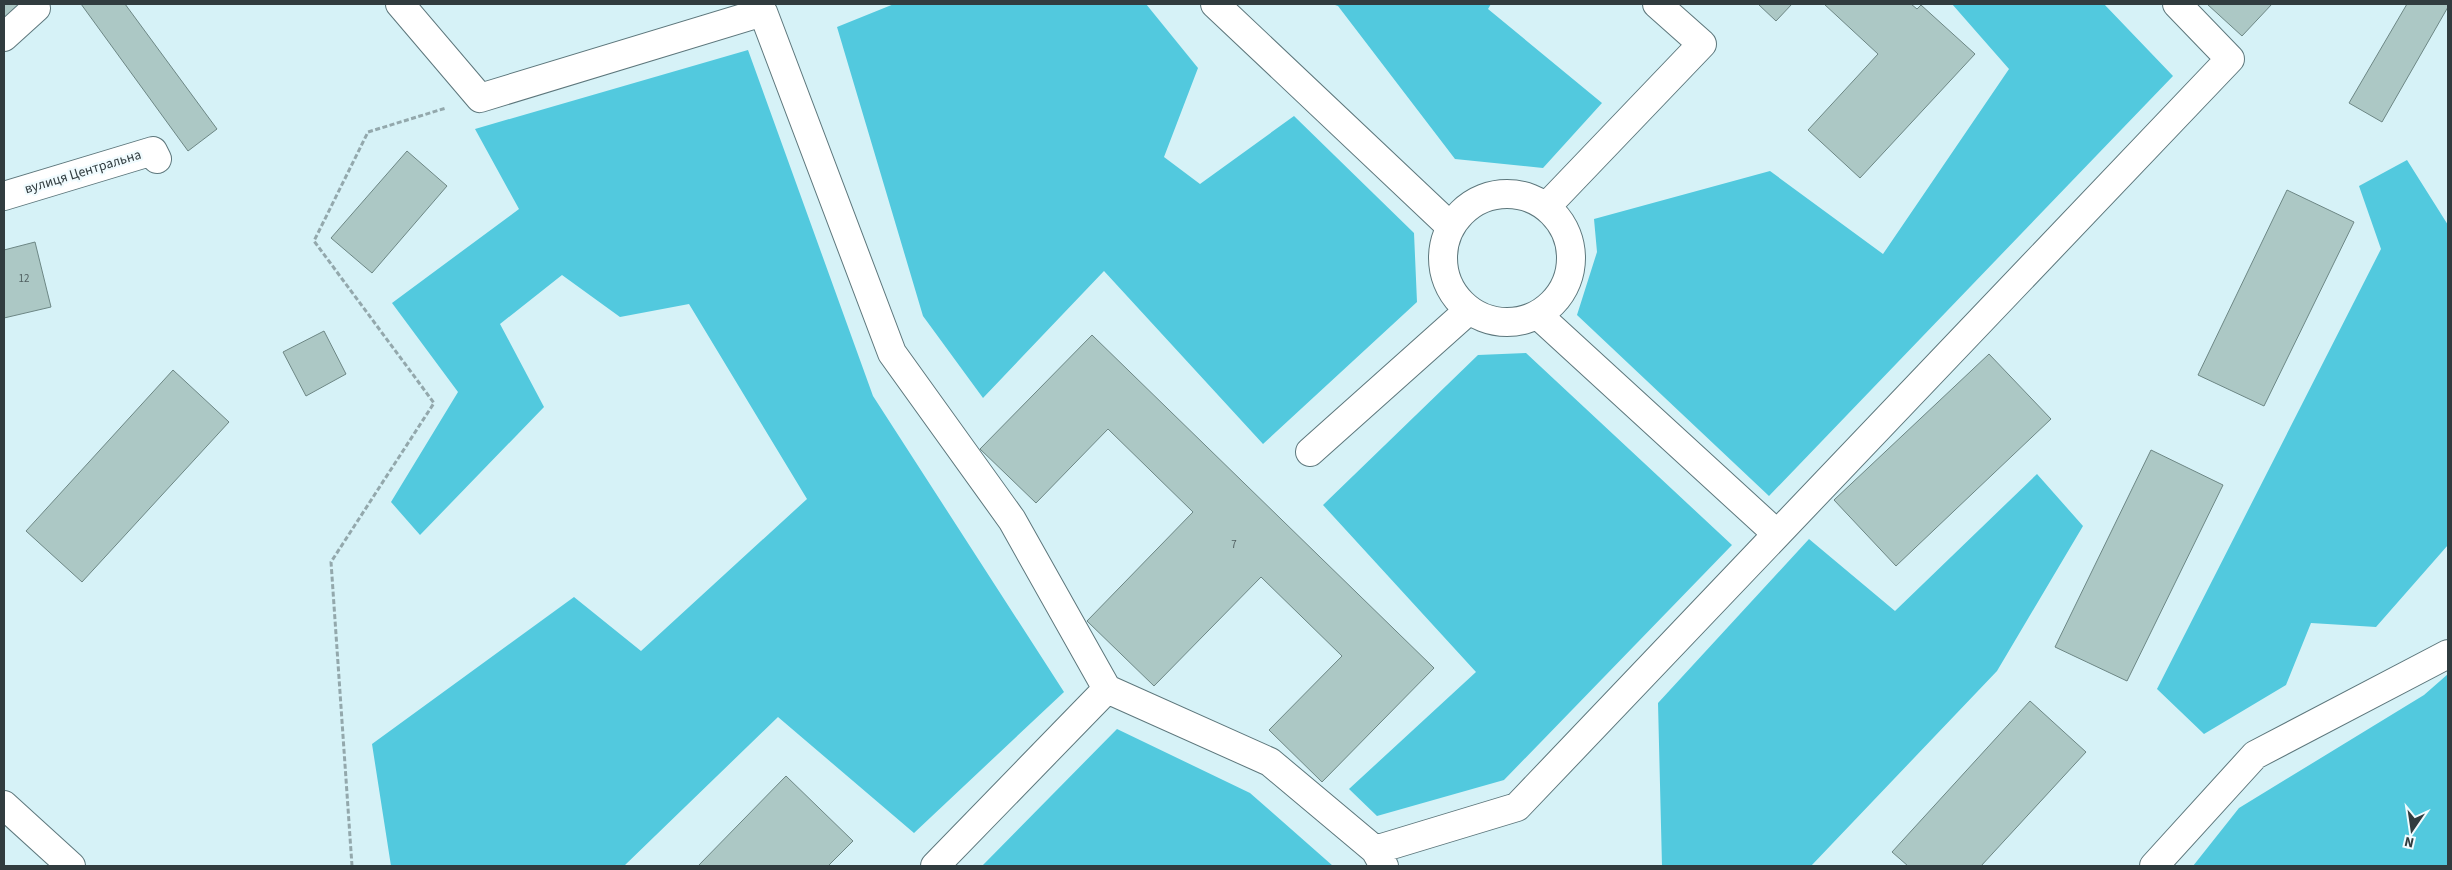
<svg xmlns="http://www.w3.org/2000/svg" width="2452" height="870" font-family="'Source Sans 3',sans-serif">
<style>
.forest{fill:#52c9de}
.building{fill:#acc8c5;stroke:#6d8785}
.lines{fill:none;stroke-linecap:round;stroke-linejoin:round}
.minor-casing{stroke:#5d777c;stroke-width:30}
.path{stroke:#93a8ac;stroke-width:3;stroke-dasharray:5 2.5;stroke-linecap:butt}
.minor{stroke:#fff;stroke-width:28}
.labels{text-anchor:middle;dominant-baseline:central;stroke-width:4.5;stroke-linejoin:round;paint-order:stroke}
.number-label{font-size:11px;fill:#505f60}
.street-label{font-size:14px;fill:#313c3f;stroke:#f0fbfe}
</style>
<rect width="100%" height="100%" fill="#d6f2f7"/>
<path class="forest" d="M894,4H1146L1198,68L1164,157L1200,184L1294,116L1414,233L1417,302L1263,444L1104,271L983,398L923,316L837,27Z
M1332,4H1491L1488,9L1602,103L1543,168L1455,159L1338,6Z
M1952,4H2104L2173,76L1769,496L1577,315L1597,252L1594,219L1770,171L1883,254L2009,69Z
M748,50L873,396L1064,692L914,833L778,717L624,866H391L372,744L574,597L641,651L807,499L689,304L620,317L562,275L500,324L544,407L420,535L391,502L458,392L392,303L519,209L475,129Z
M2407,160L2448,225V545L2376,627L2311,623L2286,685L2204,734L2157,689L2381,249L2359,186Z
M1526,353L1732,545L1504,780L1377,816L1349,789L1476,672L1323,505L1478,355Z
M2037,474L2083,526L1997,671L1811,866H1662L1658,703L1809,539L1895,611Z
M2448,674V866H2193L2239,808L2424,695Z
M1117,729L1250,793L1333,866H982Z"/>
<path class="building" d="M4,4H20L4,19Z
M81,4H125L217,129L188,151Z
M1758,4H1792L1776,21Z
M1824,4H1911L1917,9L1921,5L1975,54L1860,178L1808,130L1878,54Z
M2207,4H2272L2242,36Z
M2407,4H2448V7L2382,122L2349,103Z
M407,151L447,186L372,273L331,238Z
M2287,190L2354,222L2264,406L2198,375Z
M35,242L51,307L4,318V250Z
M324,331L346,374L306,396L283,352Z
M1092,335L1434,668L1322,782L1269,730L1342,656L1261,577L1154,686L1087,621L1193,512L1108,429L1036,503L980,449Z
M1989,354L2051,419L1896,566L1834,500Z
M173,370L229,422L82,582L26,531Z
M2151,450L2223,485L2127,681L2055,647Z
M2030,701L2086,752L1981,866H1908L1892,852Z
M786,776L853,841L828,866H698Z"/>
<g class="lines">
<g class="minor-casing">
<path id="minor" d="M400,4L480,98L763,12L892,353L1012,520L1107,689L935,866
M1215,4L1451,227
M4,37L36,8
M1443 258a64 64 0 1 1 128 0a64 64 0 1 1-128 0Z
M4,196L153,151L157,159
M1546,207L1702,44L1657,4
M1538,315L1777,534
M1310,452L1469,310
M1107,689L1270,762L1375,850L1384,866
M4,805L71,866
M1375,850L1517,807L2230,59L2177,4
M2154,866L2255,755L2448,654"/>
</g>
<path class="path" d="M352,866L331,562L434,403L314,241L368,132L446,108"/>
<use href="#minor" class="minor"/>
</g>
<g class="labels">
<g class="number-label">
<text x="24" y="278">12</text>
<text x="1234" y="544">7</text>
</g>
<g class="street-label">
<text transform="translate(83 172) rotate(-17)">вулиця Центральна</text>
</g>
</g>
<rect width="2452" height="870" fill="none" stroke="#313c3f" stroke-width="10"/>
<g transform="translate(2412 830) rotate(193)" stroke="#f0fbfe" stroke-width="4" paint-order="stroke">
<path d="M0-4L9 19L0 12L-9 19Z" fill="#313c3f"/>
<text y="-8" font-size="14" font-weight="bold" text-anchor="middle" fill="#313c3f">N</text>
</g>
</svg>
